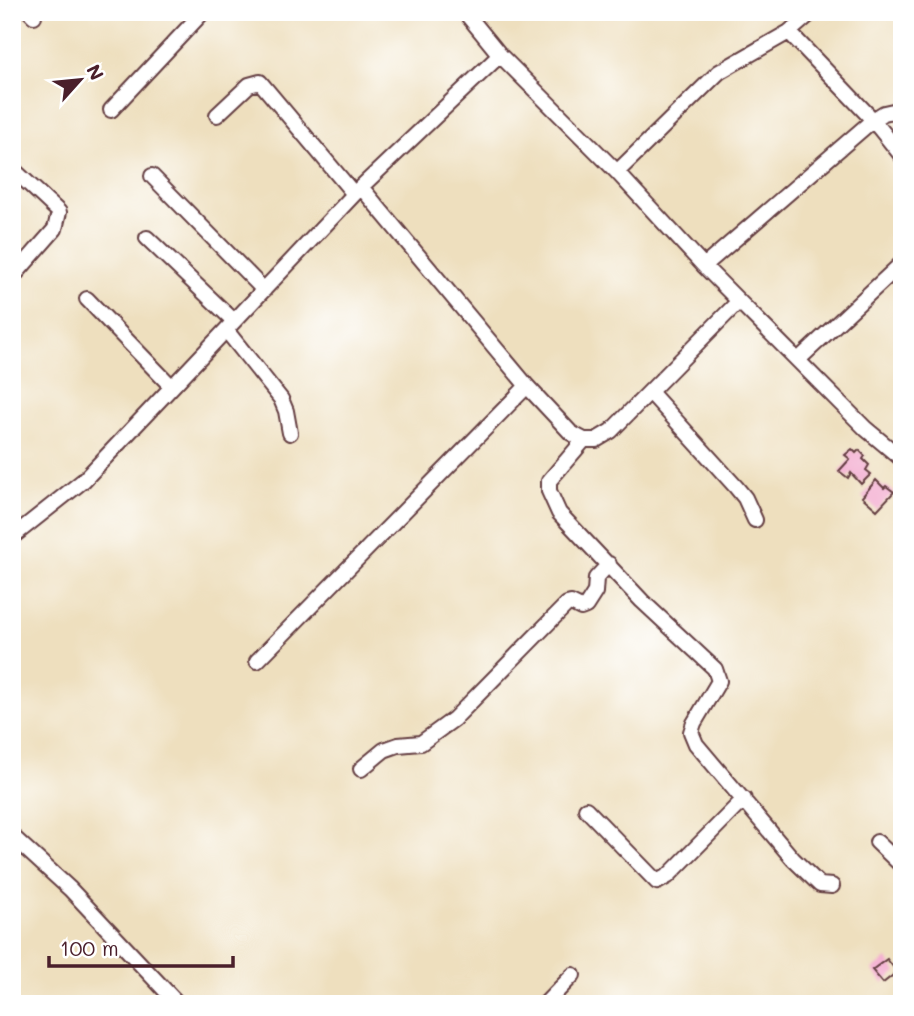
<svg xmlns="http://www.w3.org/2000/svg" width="914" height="1016" font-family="Mali,sans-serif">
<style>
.building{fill:#f3a8cd}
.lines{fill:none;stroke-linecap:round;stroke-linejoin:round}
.street-casing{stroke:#633c41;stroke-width:18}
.street{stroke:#fff;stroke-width:14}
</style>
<rect width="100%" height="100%" fill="#fff"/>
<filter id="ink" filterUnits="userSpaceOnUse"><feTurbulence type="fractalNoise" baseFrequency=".0143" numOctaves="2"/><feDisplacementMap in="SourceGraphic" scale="14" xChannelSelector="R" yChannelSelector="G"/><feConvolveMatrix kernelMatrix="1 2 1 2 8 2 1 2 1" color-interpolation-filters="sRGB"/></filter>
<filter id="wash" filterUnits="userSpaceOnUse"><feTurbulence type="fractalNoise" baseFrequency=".00686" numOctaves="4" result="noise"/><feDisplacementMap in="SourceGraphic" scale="28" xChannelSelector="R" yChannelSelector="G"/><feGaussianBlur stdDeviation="1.57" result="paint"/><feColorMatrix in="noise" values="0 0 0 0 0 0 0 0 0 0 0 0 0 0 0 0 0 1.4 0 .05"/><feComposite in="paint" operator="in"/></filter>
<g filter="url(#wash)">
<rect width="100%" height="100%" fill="#eedfbe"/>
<g id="blocks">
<path class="building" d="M852,449L856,453L859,450L865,456L863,459L869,465L866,470L871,474L861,484L851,473L848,478L839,471L850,459L845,455Z
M876,480L884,488L886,486L894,492L877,510L862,497Z
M887,959L897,972L883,983L872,970Z"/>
</g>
</g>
<g filter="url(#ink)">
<use href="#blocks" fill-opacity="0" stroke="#633c41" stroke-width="2"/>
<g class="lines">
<g class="street-casing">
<path id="street" d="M30,12L34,16
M465,12L500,55L617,172L704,266L866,429L902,459
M789,32L873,120L902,156
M111,110L203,12
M217,115L249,85L260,82L354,194
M617,172L719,72L789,32L812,12
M152,176L264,290
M361,187L527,386L571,433L584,440H596L611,431L739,301
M147,238L234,321
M704,266L873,120L884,113L902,109
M12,278L55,229L59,212L15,171
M87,299L172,387
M226,330L281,399L286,411L290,433
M798,360L902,263
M650,392L736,487L745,498L755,520
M584,440L549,481V491L559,513L642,601L715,669L719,681L694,723L691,732L696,744L793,859L820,885L832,886
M12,537L84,480L361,187L500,55
M257,661L527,386
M361,769L384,750L398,745L421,743L454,719L567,604L571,603L581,608L586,606L595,592L596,578L609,564
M586,809L657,882L668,876L744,799
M12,836L70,889L178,1004
M877,842L902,866
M545,1004L573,975"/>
</g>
<use href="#street" class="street"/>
</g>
</g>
<rect width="914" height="1016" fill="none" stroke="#fff" stroke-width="42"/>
<g transform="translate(80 80) rotate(63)" stroke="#ffffff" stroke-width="5" paint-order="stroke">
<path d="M0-5L12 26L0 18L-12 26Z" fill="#4a1f2b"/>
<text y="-10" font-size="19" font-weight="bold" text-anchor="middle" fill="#4a1f2b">N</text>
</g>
<path d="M49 956v10h184v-10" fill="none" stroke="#4a1f2b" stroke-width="3.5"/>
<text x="60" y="956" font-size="21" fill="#4a1f2b" stroke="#ffffff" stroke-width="5" paint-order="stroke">100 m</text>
</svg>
